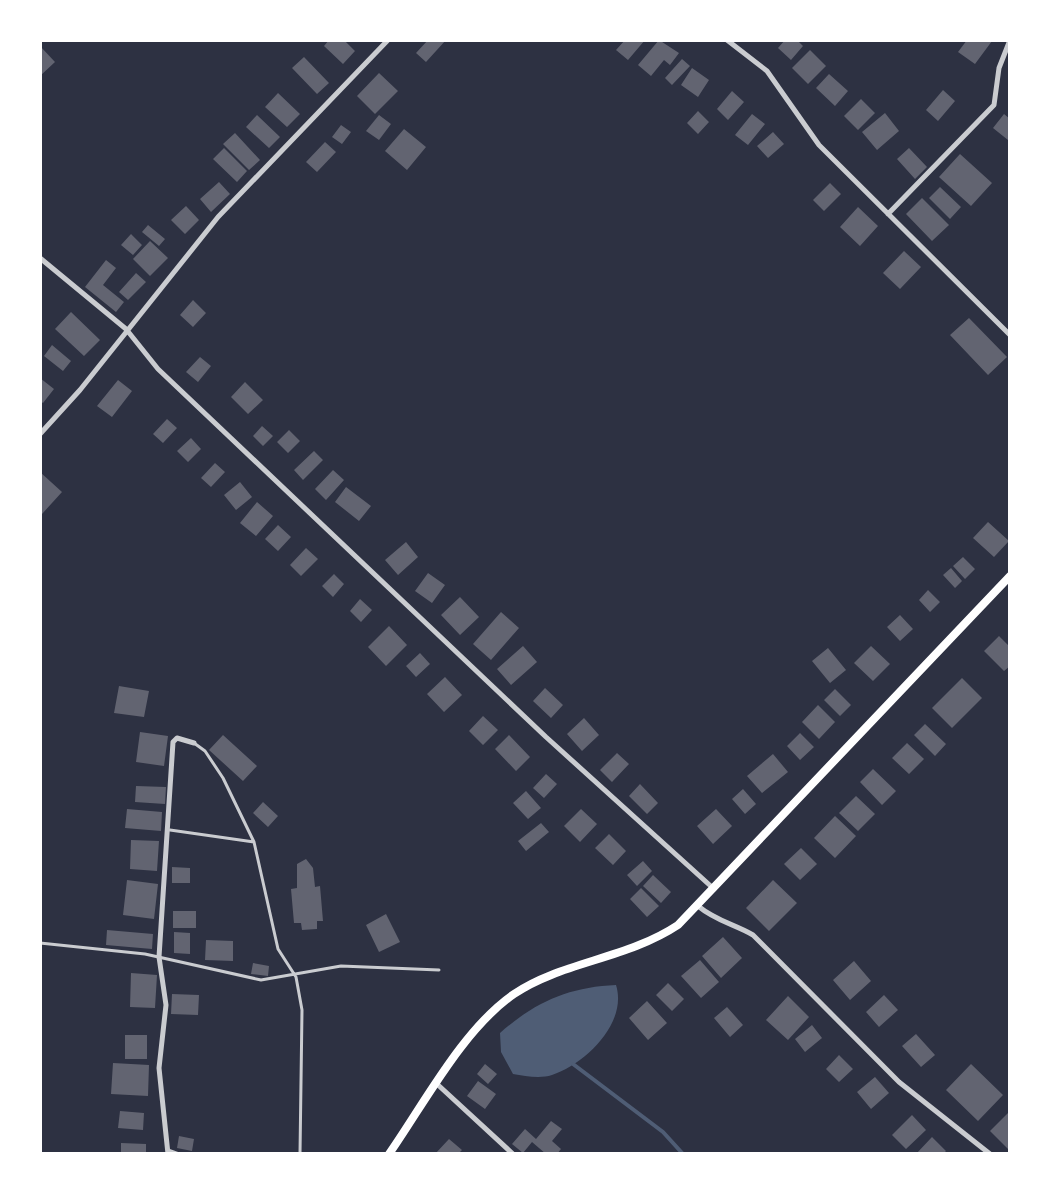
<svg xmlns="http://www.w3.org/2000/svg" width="1050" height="1194" font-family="Overpass,sans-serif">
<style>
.water{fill:#4f5d75}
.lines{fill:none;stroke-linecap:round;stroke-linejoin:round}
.stream{stroke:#4f5d75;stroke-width:4}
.building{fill:#626471}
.service{stroke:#caccd0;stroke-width:3}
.minor{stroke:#caccd0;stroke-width:5}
.secondary{stroke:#fff;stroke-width:8}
</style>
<rect width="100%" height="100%" fill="#2d3142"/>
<path class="water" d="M616,985C628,1023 585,1064 552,1075C540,1079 525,1076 513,1074L501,1052L500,1033C535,1002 569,987 616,985Z"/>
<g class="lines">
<path class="stream" d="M573,1064L663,1132L683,1154"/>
</g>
<path class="building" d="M329,40H344L355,51L343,64L324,46Z
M428,40H446L426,62L416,53Z
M625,40H645L628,60L616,50Z
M659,40L679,53L670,65L664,60L651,76L638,65Z
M785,40H797L803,46L791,60L778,48Z
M967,40L992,41L975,64L958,52Z
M40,46L55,62L40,76Z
M810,50L826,66L808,84L792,68Z
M304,57L329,83L317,94L292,68Z
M682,59L690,66L672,85L665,78Z
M692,68L709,80L698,97L681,85Z
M379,73L398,91L375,114L357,96Z
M829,74L848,91L835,106L816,88Z
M943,90L955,101L938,121L926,110Z
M732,91L744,102L728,120L717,109Z
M278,93L300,114L287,127L265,107Z
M861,99L875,113L858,130L844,116Z
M698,111L709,122L698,134L687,123Z
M885,113L899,131L877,150L862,132Z
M752,114L765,124L748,145L735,135Z
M1004,114L1010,119L1008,140L993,128Z
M257,115L280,137L269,148L246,127Z
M379,115L391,124L379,140L366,131Z
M341,125L351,132L342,144L332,137Z
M404,129L426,147L407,170L385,151Z
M773,132L784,144L768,158L757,146Z
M235,133L260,160L249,170L223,144Z
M325,142L336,152L317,172L306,162Z
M224,148L247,171L237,182L213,159Z
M909,148L927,167L915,179L897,159Z
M960,154L992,183L971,206L939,177Z
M219,182L230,194L211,212L200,199Z
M830,183L841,194L824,211L813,200Z
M940,187L961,207L950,219L929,198Z
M922,198L949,225L932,241L906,214Z
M186,206L199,220L185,234L171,220Z
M858,207L878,226L860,246L840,227Z
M148,225L165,239L159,246L142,232Z
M131,234L142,245L133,255L121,245Z
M150,241L168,258L150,276L133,259Z
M904,251L921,267L900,289L883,273Z
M106,260L116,268L103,285L124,302L116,312L85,287Z
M136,273L146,282L128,300L119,292Z
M193,300L206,313L193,327L180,315Z
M71,312L100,340L84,356L55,329Z
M969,318L1007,357L988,375L950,335Z
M52,345L71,361L63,371L44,356Z
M200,357L211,366L198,382L186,372Z
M40,378L54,389L43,403L40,401Z
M118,380L132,391L112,417L97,406Z
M245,382L263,400L248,414L231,397Z
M167,419L177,428L163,443L153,434Z
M262,426L273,436L263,446L253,436Z
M289,430L300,441L288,453L277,442Z
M191,438L201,449L188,462L177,451Z
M314,451L323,460L303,480L294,470Z
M215,463L225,472L211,487L201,478Z
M333,470L344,480L326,500L315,489Z
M40,472L62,492L42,514L40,512Z
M240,482L252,497L236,510L224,495Z
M346,487L371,506L359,521L335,502Z
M257,502L273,516L256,536L240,523Z
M988,522L1009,541L994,557L973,538Z
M278,525L291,537L278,551L265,539Z
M406,542L418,557L398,575L385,560Z
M306,548L318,559L301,576L290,565Z
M963,557L975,569L965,579L953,566Z
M951,568L962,581L955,588L943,575Z
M428,573L445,585L432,603L415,591Z
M334,574L344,584L333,597L322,586Z
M928,590L940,602L930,612L919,600Z
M460,597L479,617L460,635L441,615Z
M360,599L372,610L361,622L350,611Z
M501,612L519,628L491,660L473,644Z
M900,615L913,629L900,641L887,627Z
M389,626L407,645L386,666L368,647Z
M999,636L1010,647V666L1004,671L984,651Z
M523,646L537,662L511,685L497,669Z
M871,646L890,664L873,681L854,663Z
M828,648L846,670L830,683L812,661Z
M420,653L430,664L416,677L406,666Z
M445,677L462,695L444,712L427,694Z
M962,678L982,698L952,728L932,708Z
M119,686L149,691L144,717L114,713Z
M545,688L563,705L551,718L533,701Z
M835,689L851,705L840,716L824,700Z
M818,705L835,722L819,739L802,722Z
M483,716L498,730L483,745L469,731Z
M584,718L599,735L582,751L567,734Z
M925,724L946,744L935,756L914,735Z
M140,732L168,736L164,766L136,762Z
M800,733L814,747L800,760L787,746Z
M223,735L257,766L243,781L209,750Z
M509,735L530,757L516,771L495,749Z
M907,743L924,759L909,774L892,758Z
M617,753L629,764L612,782L600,770Z
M773,754L788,772L762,793L747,776Z
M873,769L896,791L882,805L860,782Z
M546,774L557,784L544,798L533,788Z
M640,784L658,803L647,814L629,796Z
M136,786L166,787L165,804L135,802Z
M743,789L756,804L745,814L732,799Z
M526,791L541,808L528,819L513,803Z
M856,796L875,814L858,831L839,813Z
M263,802L278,816L268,827L253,813Z
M127,809L162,812L161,831L125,828Z
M581,809L597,824L580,842L564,826Z
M716,809L732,826L713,844L697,826Z
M835,816L856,836L835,858L814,838Z
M541,823L549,832L526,851L518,841Z
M609,834L626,851L613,865L595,848Z
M131,840L159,841L157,871L130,869Z
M801,848L817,864L800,880L784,864Z
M306,859L313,868L315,887L320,886L323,921H317V929L302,930L301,923H294L291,889L297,888V864Z
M643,861L652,871L637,886L627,875Z
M172,867L190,868V883H172Z
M653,875L671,892L661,903L643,886Z
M127,880L158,884L154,919L123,915Z
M773,880L797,903L769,931L746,908Z
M641,888L659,906L647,917L630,899Z
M173,911H196V928H173Z
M386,914L400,942L379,952L366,925Z
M107,930L153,934L152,949L106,945Z
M174,932L190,933V954L174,953Z
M723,937L742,958L721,978L702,956Z
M206,940L233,941V961L205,960Z
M700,960L719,982L701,998L681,976Z
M854,961L871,981L850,1000L833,980Z
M253,963L269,966L268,976L251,974Z
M131,973L157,975L155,1008L130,1007Z
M668,983L684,999L672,1011L656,995Z
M172,994L199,995L198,1015L171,1014Z
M884,995L898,1010L879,1027L866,1012Z
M788,996L809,1017L788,1040L766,1020Z
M647,1001L667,1023L648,1040L629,1018Z
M727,1007L743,1025L730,1037L714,1018Z
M812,1025L822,1038L805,1052L795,1039Z
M916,1034L935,1055L921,1067L902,1046Z
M125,1035H147V1059H125Z
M839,1055L853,1069L839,1082L826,1069Z
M113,1063L149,1065L148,1096L111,1094Z
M485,1064L497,1074L488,1084L477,1074Z
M971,1064L1003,1095L978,1121L946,1090Z
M875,1077L889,1093L871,1109L857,1092Z
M478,1081L496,1094L485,1109L467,1096Z
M120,1111L144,1113L143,1130L118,1128Z
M1010,1111V1151L990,1131Z
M912,1115L926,1130L906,1149L892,1135Z
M551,1121L562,1129L552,1141L561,1149L557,1154H546L532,1142L523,1153L512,1144L525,1129L536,1139Z
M179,1136L194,1139L192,1151L177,1148Z
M932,1137L946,1151L943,1154H916Z
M449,1139L462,1150L458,1154H435Z
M121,1143L146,1144V1154H121Z"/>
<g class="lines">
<path class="service" d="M194,743L205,751L223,778L254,842L278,949L296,977L302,1010L300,1154
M170,830L254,842
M40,943L145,954L261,980L341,966L439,970
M168,1150L179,1154"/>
<path class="minor" d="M727,40L767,71L819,145L1010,335
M888,214L994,105L999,68L1010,40
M40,258L126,329L158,369L546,737L714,889
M40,434L80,390L218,217L388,40
M698,906C716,921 734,924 753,935L899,1082L990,1154
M437,1084L513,1154
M168,1154L159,1068L166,1005L159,957L173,742L177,738L194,743"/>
<path class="secondary" d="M389,1154C424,1104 463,1029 514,994C561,962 627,959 678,925L1010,576"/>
</g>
<rect width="1050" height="1194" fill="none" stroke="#ffffff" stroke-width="84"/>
</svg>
